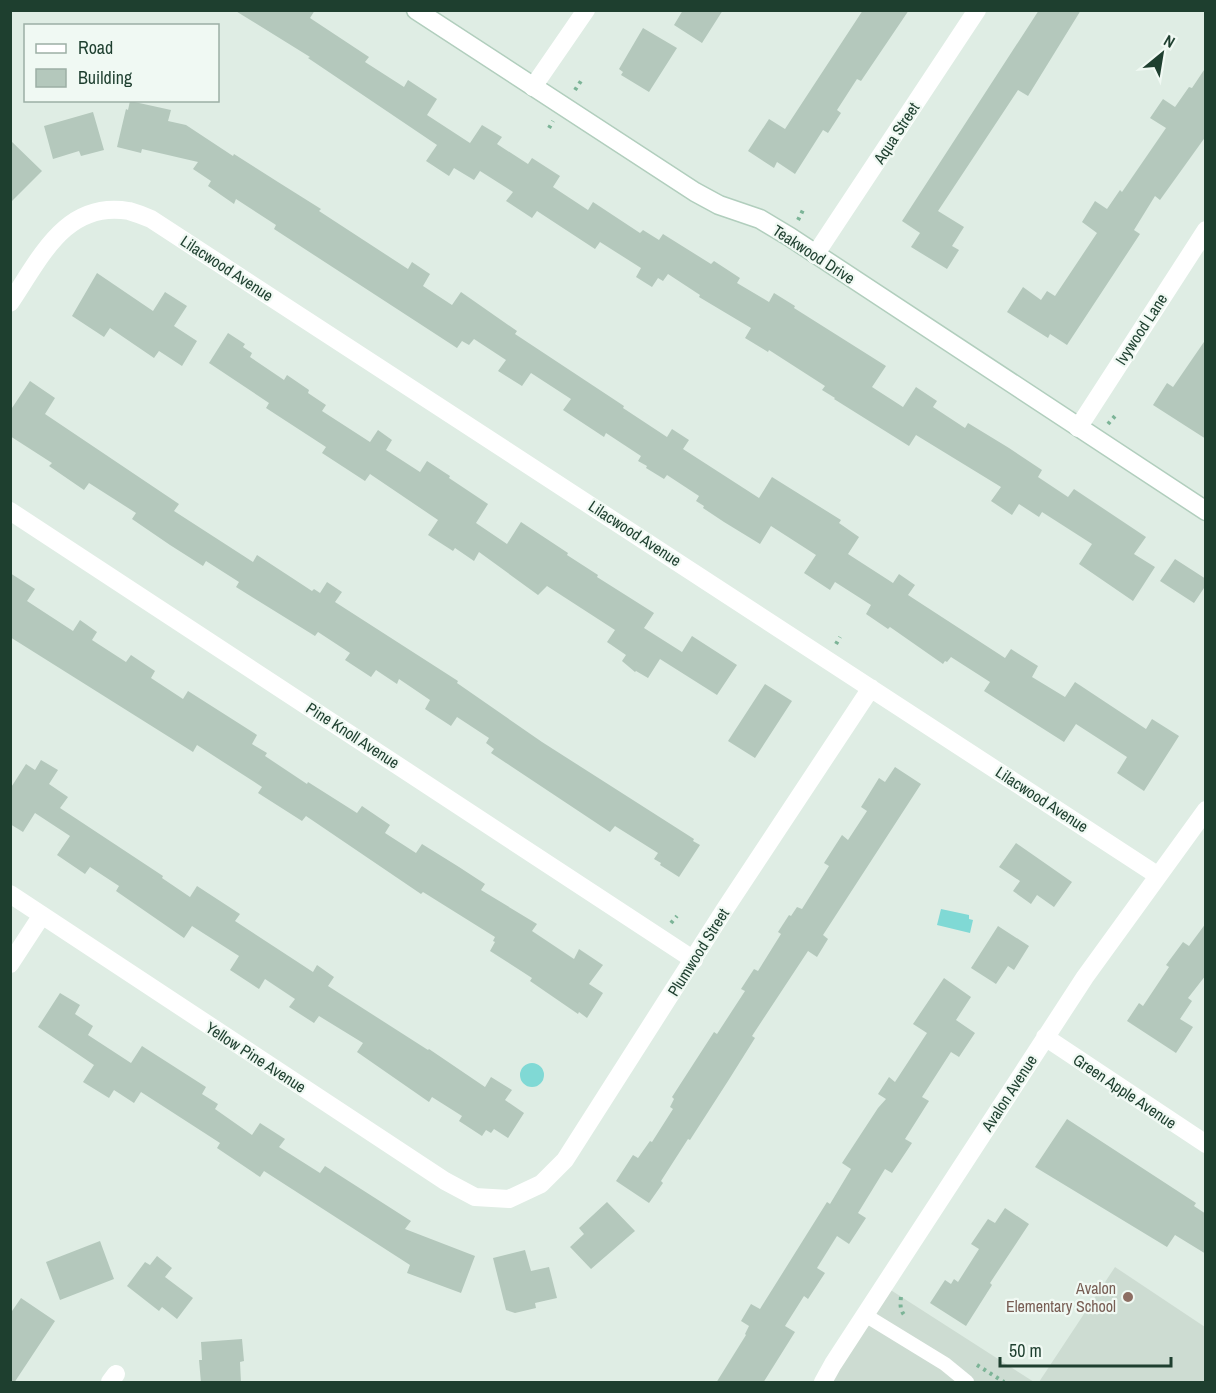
<svg xmlns="http://www.w3.org/2000/svg" width="1216" height="1393" font-family="'Archivo Narrow',sans-serif">
<style>
.built{fill:#cddcd2}
.water{fill:#80d9d5}
.building{fill:#b4c8bc}
.lines{fill:none;stroke-linecap:round;stroke-linejoin:round}
.secondary-casing{stroke:#b1cebd;stroke-width:21}
.path{stroke:#7cb497;stroke-width:4;stroke-dasharray:3 4.5;stroke-linecap:butt}
.lane{stroke:#fff;stroke-width:14}
.street{stroke:#fff;stroke-width:18}
.secondary{stroke:#fff;stroke-width:18}
.education-dot{fill:#8d6e63;stroke:#f0f9f3;stroke-width:2}
.labels{text-anchor:middle;dominant-baseline:central;stroke-width:4.5;stroke-linejoin:round;paint-order:stroke}
.street-label{font-size:16px;fill:#1e3f2f;stroke:#f0f9f3}
.education-label{font-size:16px;fill:#785e54;stroke:#f0f9f3;text-anchor:end}
</style>
<rect width="100%" height="100%" fill="#dfede4"/>
<path class="built" d="M1115,1267L1205,1327V1382H1039Z
M886,1287L1034,1382H831Z"/>
<path class="water" d="M941,909L969,915V919L973,920L970,933L937,925Z
M520 1075a12 12 0 1 1 24 0a12 12 0 1 1-24 0Z"/>
<path class="building" d="M234,10H315L310,18L369,57L365,62L404,87L408,80L437,99L427,115L470,143L482,125L502,137L497,144L528,164L532,158L560,176L553,187L588,210L593,202L640,233L643,230L659,240L663,234L711,264L714,261L740,278L737,283L769,302L774,293L795,306L794,308L886,366L872,387L903,407L916,387L937,401L933,407L965,428L968,423L1009,448L1042,470L1038,477L1068,497L1074,489L1146,537L1134,554L1155,567L1133,601L1079,564L1092,544L1042,512L1039,517L1019,504L1012,515L991,501L1001,487L916,435L909,446L834,399L835,398L822,390L825,386L769,350L768,352L745,338L751,328L699,297L700,295L668,274L663,281L658,278L652,287L636,277L641,268L600,242L595,249L537,211L532,218L506,201L513,192L480,171L474,180L454,168L449,176L426,161L437,145L308,58L310,57Z
M683,10H723L702,43L674,25Z
M863,10H909L861,81L857,79L837,110L841,113L828,133L823,130L795,174L777,162L774,168L748,151L769,119L785,129Z
M1039,10H1081L1028,96L1018,90L938,211L964,227L952,246L959,250L947,269L911,247L920,233L902,221Z
M643,28L677,48L649,92L621,75L623,72L619,69Z
M1206,67V136L1160,200L1155,196L1134,230L1140,234L1067,345L1050,334L1048,338L1007,312L1023,287L1041,300L1047,291L1055,296L1097,233L1082,222L1095,201L1107,209L1120,190L1122,192L1166,128L1150,118L1163,99L1175,107L1189,87L1192,88Z
M130,101L171,110L168,121L186,125L233,156L234,154L278,182L321,209L319,211L408,269L412,262L430,274L423,286L452,305L461,292L517,331L515,334L624,406L623,408L667,437L672,429L689,440L683,449L759,498L772,477L841,520L839,523L859,537L848,554L893,583L899,574L915,585L908,595L1005,658L1011,649L1038,666L1032,677L1065,697L1075,682L1146,729L1152,719L1179,736L1144,791L1117,773L1127,757L1076,724L1064,742L984,691L990,682L951,657L947,662L945,661L943,664L890,627L888,629L866,614L871,605L835,582L830,590L804,573L816,555L771,526L760,544L724,522L703,508L704,506L696,501L699,496L667,475L664,479L646,468L647,466L638,461L641,456L606,433L604,437L563,410L571,399L531,373L522,386L498,371L506,360L474,339L469,345L462,341L457,348L274,229L276,225L236,199L234,204L208,186L211,181L193,169L198,162L142,149L141,153L117,147L126,109L128,110Z
M93,112L104,150L81,156L79,151L53,159L44,126Z
M10,140L42,171L10,203Z
M97,273L153,311L165,292L187,306L174,326L197,341L182,366L159,351L154,358L110,328L104,337L72,316Z
M228,333L245,344L243,347L252,353L250,357L284,380L287,375L309,390L308,393L326,405L322,411L370,442L378,430L392,440L386,450L420,472L427,461L450,476L449,478L488,504L476,523L507,544L521,522L568,553L567,555L598,575L597,577L654,613L644,628L682,652L692,636L737,665L717,695L660,659L648,678L636,671L635,672L622,661L626,655L607,642L615,630L547,586L538,595L479,552L474,561L455,548L453,551L428,535L438,520L370,474L365,481L322,453L326,447L266,408L269,403L209,363Z
M1206,339V439L1153,405L1167,383L1173,387Z
M30,381L55,398L45,414L179,504L174,511L253,562L257,555L312,591L314,589L320,593L327,582L342,592L335,602L458,681L457,683L542,742L694,839L693,841L700,845L679,877L660,865L661,863L654,859L658,853L615,826L610,832L491,753L494,749L486,743L489,738L457,717L451,726L425,709L430,700L399,679L397,684L376,670L371,677L345,660L350,653L318,632L315,636L236,587L239,582L206,561L203,566L170,545L132,519L136,513L89,483L84,490L49,466L52,463L10,436V411Z
M1175,559L1206,579V585L1194,603L1160,581Z
M10,573L35,589L27,601L73,631L80,620L97,632L92,640L126,662L131,655L155,671L151,678L183,699L188,691L257,735L252,744L267,753L265,756L307,784L308,782L357,813L362,806L390,825L385,833L416,853L422,844L459,867L485,884L481,890L537,924L532,931L574,959L579,949L603,965L589,984L603,993L587,1018L579,1012L578,1014L530,981L532,978L490,951L495,942L493,941L495,937L423,892L421,894L306,816L302,821L258,793L262,787L197,745L193,752L10,637Z
M765,684L792,701L755,758L728,741Z
M41,760L58,770L49,784L68,797L60,808L163,876L162,878L190,897L197,886L240,914L235,921L313,972L317,965L334,977L328,986L428,1050L429,1049L485,1087L491,1077L512,1090L505,1100L524,1113L508,1138L494,1129L491,1133L486,1130L482,1136L459,1121L462,1116L432,1097L429,1102L357,1052L363,1043L319,1016L314,1023L289,1007L295,999L265,979L259,989L230,970L239,956L192,926L184,938L116,891L119,886L90,867L85,874L57,855L70,836L35,813L23,832L10,824V789L26,764L35,770Z
M895,767L921,784L823,935L828,939L817,957L808,951L752,1036L755,1038L728,1081L690,1140L688,1139L661,1181L663,1183L649,1203L616,1181L633,1155L638,1158L650,1141L652,1142L673,1109L670,1107L674,1099L672,1097L714,1032L717,1034L745,991L741,989L754,969L758,971L781,934L778,932L789,915L791,916L797,907L802,909L829,866L824,863L842,835L848,840L867,811L861,807L879,778L885,782Z
M1016,843L1072,882L1054,907L1037,895L1031,904L1013,891L1020,881L999,867Z
M1206,923V975L1188,998L1192,1001L1180,1019L1193,1027L1176,1053L1127,1021L1139,1003L1143,1006L1169,967L1166,965L1183,942L1189,946Z
M998,926L1029,946L1014,970L1008,966L996,984L971,968Z
M944,978L971,997L956,1020L975,1033L959,1057L951,1052L922,1097L929,1101L905,1139L912,1143L892,1173L885,1169L858,1213L866,1218L849,1244L837,1236L817,1268L825,1273L808,1299L804,1296L785,1326L795,1332L763,1383H716L746,1335L745,1334L749,1326L741,1321L751,1304L760,1309L827,1202L830,1204L851,1169L842,1163L878,1108L886,1099L878,1094L889,1077L895,1082L927,1033L913,1024Z
M60,993L80,1005L75,1014L93,1026L88,1035L131,1063L142,1046L206,1087L202,1094L218,1104L215,1109L252,1135L260,1123L285,1139L279,1147L320,1173L325,1166L411,1221L405,1229L475,1256L461,1293L407,1273L410,1265L264,1171L260,1177L217,1148L220,1143L141,1092L134,1103L114,1090L109,1098L83,1082L94,1065L38,1027Z
M1067,1119L1196,1203L1194,1206L1206,1214V1254L1175,1235L1167,1247L1035,1167Z
M607,1202L635,1231L591,1269L570,1247L584,1234L579,1228Z
M1005,1208L1029,1224L990,1283L992,1285L966,1326L930,1303L945,1280L951,1284L954,1279L958,1282L979,1249L971,1244L988,1219L995,1223Z
M100,1241L114,1279L60,1300L46,1262Z
M525,1250L531,1271L549,1267L557,1298L535,1303L536,1308L515,1313L506,1310L493,1258Z
M157,1256L172,1268L165,1277L193,1298L177,1319L162,1307L159,1311L127,1286L145,1262L150,1265Z
M21,1298L55,1321L14,1383H10V1314Z
M242,1339L244,1361L240,1362L241,1383H201L199,1360H202L201,1342Z"/>
<g class="lines">
<g class="secondary-casing">
<path id="secondary" d="M416,10L695,192L719,205L760,219L790,237L1206,511"/>
</g>
<path class="path" d="M575,90L581,81
M549,128L553,121
M798,220L803,210
M1108,424L1115,416
M836,644L840,637
M671,923L677,916
M901,1297C900,1305 900,1311 906,1317
M977,1365L1004,1382"/>
<path class="lane" d="M865,1315L945,1364L967,1382"/>
<path class="street" d="M533,87L586,10
M815,255L977,10
M10,303C40,259 65,200 129,211C136,213 144,216 151,219L1157,875
M1078,428L1206,230
M10,511L694,960
M10,894L445,1181L475,1197L509,1199L541,1184L565,1160L725,909L871,688
M10,964L42,915
M1045,1037L1206,1144
M110,1382L116,1374
M823,1382L833,1364L1085,977L1206,810"/>
<use href="#secondary" class="secondary"/>
</g>
<circle class="education-dot" cx="1128" cy="1297" r="6"/>
<g class="labels">
<g class="street-label">
<text transform="translate(896 133) rotate(-57)">Aqua Street</text>
<text transform="translate(814 254) rotate(33)">Teakwood Drive</text>
<text transform="translate(227 268) rotate(33)">Lilacwood Avenue</text>
<text transform="translate(1141 329) rotate(-57)">Ivywood Lane</text>
<text transform="translate(635 533) rotate(33)">Lilacwood Avenue</text>
<text transform="translate(353 735) rotate(33)">Pine Knoll Avenue</text>
<text transform="translate(1042 799) rotate(33)">Lilacwood Avenue</text>
<text transform="translate(698 952) rotate(-58)">Plumwood Street</text>
<text transform="translate(256 1057) rotate(33)">Yellow Pine Avenue</text>
<text transform="translate(1125 1091) rotate(34)">Green Apple Avenue</text>
<text transform="translate(1009 1093) rotate(-57)">Avalon Avenue</text>
</g>
<g class="education-label">
<text x="1116" y="1288">Avalon<tspan x="1116" dy="18">Elementary School</tspan></text>
</g>
</g>
<rect width="1216" height="1393" fill="none" stroke="#1e3f2f" stroke-width="24"/>
<rect x="24" y="24" width="195" height="78" fill="#f0f9f3" stroke="#9cafa5" stroke-width="1.5"/>
<rect x="36" y="44" width="30" height="9" fill="#ffffff" stroke="#9cafa5" stroke-width="1.5"/>
<text x="78" y="54" font-size="18" fill="#1e3f2f">Road</text>
<rect x="36" y="69" width="30" height="18" fill="#b4c8bc" stroke="#9cafa5" stroke-width="1.5"/>
<text x="78" y="84" font-size="18" fill="#1e3f2f">Building</text>
<g transform="translate(1162 54) rotate(30)" stroke="#f0f9f3" stroke-width="4.5" paint-order="stroke">
<path d="M0-4.5L10 22L0 15L-10 22Z" fill="#1e3f2f"/>
<text y="-9" font-size="16" font-weight="bold" text-anchor="middle" fill="#1e3f2f">N</text>
</g>
<path d="M1000 1357v9h171v-9" fill="none" stroke="#1e3f2f" stroke-width="3"/>
<text x="1009" y="1357" font-size="18" fill="#1e3f2f" stroke="#f0f9f3" stroke-width="4.5" paint-order="stroke">50 m</text>
</svg>
